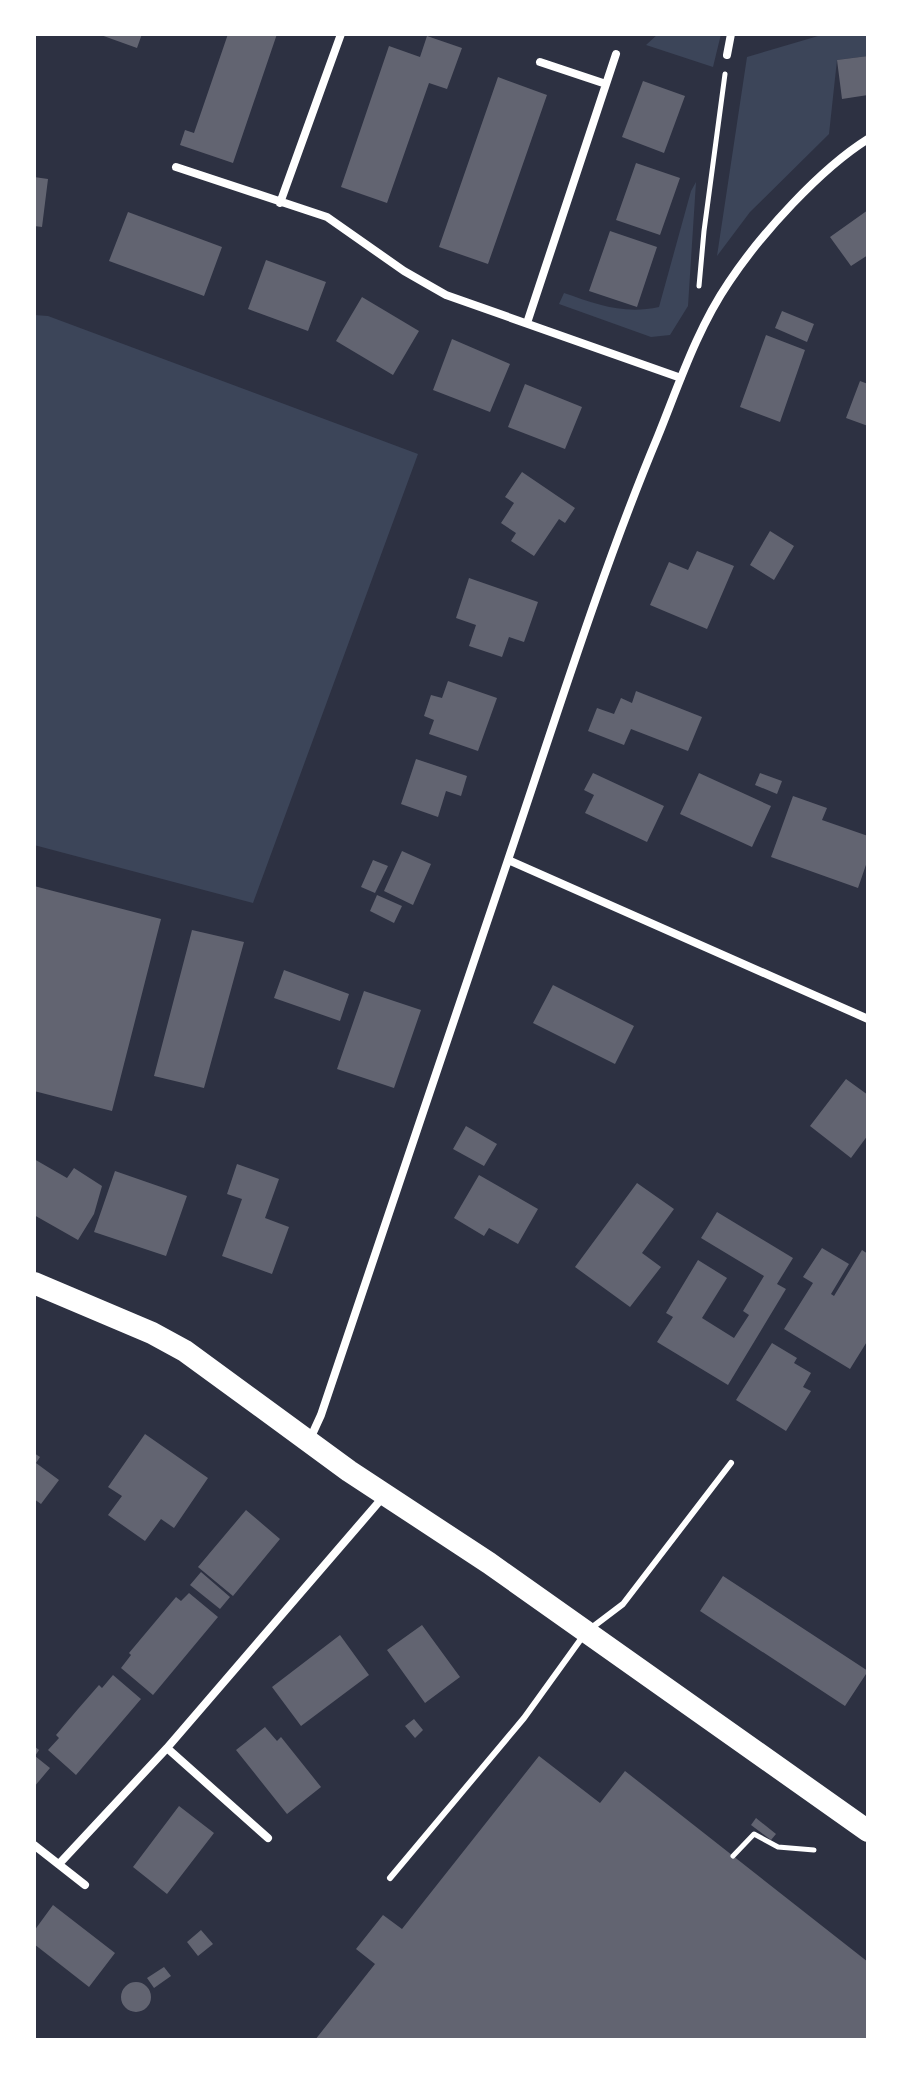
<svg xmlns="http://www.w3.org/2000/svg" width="902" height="2074" font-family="'Source Sans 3',sans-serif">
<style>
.green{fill:#3c4559}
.building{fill:#626471}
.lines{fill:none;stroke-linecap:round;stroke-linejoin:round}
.path{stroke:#fff;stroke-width:5}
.service{stroke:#fff;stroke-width:6}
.minor{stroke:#fff;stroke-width:8}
.trunk{stroke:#fff;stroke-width:22}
</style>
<rect width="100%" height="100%" fill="#2d3142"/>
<path class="green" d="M658,34H721L713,67L646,45Z
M825,34H868V56L837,60L829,134L750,212L717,256L747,57Z
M696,182L688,306L670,335L651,337L559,304L564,293C596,304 624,315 659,307L691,191Z
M34,315L48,316L418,454L253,903L34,845Z"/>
<path class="building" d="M98,34H142L137,48Z
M228,34H277L233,163L180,145L185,130L194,133Z
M427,36L462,48L447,89L429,83L387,203L341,187L389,46L420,57Z
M868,56V95L842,99L837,60Z
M498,77L547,95L488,264L439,247Z
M643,81L685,96L664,153L622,137Z
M636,163L680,178L660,235L616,220Z
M34,177L48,179L42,227L34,226Z
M868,210V255L851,266L830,237Z
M128,212L222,247L204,296L109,261Z
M610,231L657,247L637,307L589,291Z
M266,260L326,282L308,331L248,309Z
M362,297L419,331L393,375L336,341Z
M782,311L814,324L807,342L775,328Z
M766,335L805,350L780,422L740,407Z
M452,339L510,364L490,412L433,390Z
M860,381L868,384V426L846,418Z
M525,384L582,407L565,449L508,427Z
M522,472L575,508L565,523L559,519L534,556L511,541L516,533L501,523L514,503L505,497Z
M770,531L794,546L774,580L750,565Z
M697,551L734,566L707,629L650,605L669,562L688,570Z
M469,578L538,602L524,642L509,637L502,657L469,646L476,625L456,618Z
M448,681L497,698L478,751L429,734L434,720L424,716L431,695L442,698Z
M636,691L702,717L688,751L631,729L624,745L588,731L597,708L614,714L621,698L632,703Z
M416,759L467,776L461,796L446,791L438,817L401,804Z
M593,773L664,806L647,842L585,813L594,795L584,790Z
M699,773L771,806L752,847L680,814Z
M760,773L782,781L777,794L755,785Z
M793,796L827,808L822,820L868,836V859L858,888L771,857Z
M402,851L431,864L413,905L384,891Z
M373,860L388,866L375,893L361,887Z
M34,886L161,919L112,1111L34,1091Z
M377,895L402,906L394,923L370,911Z
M192,930L244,942L204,1088L154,1076Z
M284,970L349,994L340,1021L274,998Z
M553,985L634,1026L615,1064L533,1023Z
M364,991L421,1010L394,1088L337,1069Z
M846,1079L868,1095V1135L851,1158L810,1126Z
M466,1126L497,1144L484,1166L453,1149Z
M34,1159L67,1178L74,1168L102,1186L94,1214L78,1240L34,1215Z
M237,1164L279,1179L265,1218L289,1227L272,1274L222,1256L242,1199L227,1194Z
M115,1171L187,1196L166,1256L94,1232Z
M479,1175L538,1209L518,1244L489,1228L484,1236L454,1218Z
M637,1183L674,1209L642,1253L661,1267L630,1307L575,1267Z
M717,1212L793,1258L777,1284L786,1289L728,1385L657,1342L673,1317L666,1313L698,1260L727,1278L702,1318L734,1338L749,1315L743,1311L764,1276L701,1238Z
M822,1248L849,1264L831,1294L834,1296L862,1250L868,1254V1340L850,1369L784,1329L813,1283L803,1277Z
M772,1343L797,1358L794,1363L811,1373L803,1387L811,1391L786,1431L736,1400Z
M145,1434L208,1478L174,1528L161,1519L145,1541L108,1515L122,1496L108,1487Z
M34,1453L40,1457L36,1463L59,1480L41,1504L34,1499Z
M246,1510L280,1539L233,1596L198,1567Z
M201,1572L230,1597L220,1609L190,1585Z
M723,1576L868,1671L845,1706L700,1611Z
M189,1593L218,1617L153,1695L121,1668L131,1655L129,1653L176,1597L181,1601Z
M422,1625L460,1677L425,1703L387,1650Z
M340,1635L369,1675L301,1726L272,1687Z
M113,1675L141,1699L76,1775L48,1750L59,1738L56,1735L78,1709L99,1685L102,1688Z
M414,1719L423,1730L415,1738L405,1726Z
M265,1727L277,1741L281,1737L321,1787L287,1814L236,1750Z
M34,1746L39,1750L35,1756L50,1768L34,1787Z
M539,1756L600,1803L625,1771L868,1962V2040H315L375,1964L356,1949L383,1915L402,1929Z
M179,1806L214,1833L167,1894L133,1867Z
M756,1818L776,1834L771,1840L751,1825Z
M53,1905L115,1953L89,1987L34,1944V1931Z
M201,1930L213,1944L198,1956L187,1942Z
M164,1967L171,1976L154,1988L147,1978Z
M121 1997a15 15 0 1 1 30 0a15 15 0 1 1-30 0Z"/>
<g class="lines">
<path class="path" d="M699,286L704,231L725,74
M733,1856L754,1834L778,1847L814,1850"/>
<path class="service" d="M390,1878L524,1718L586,1632L623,1604L731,1463"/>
<path class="minor" d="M727,55L731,34
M540,62L606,84
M176,167L327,217L404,271L446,295L681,378
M280,203L341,34
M527,323L616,54
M508,860C556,718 600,575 658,436C679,384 697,329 729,282C761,234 820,169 868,139
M310,1439L321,1415L508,860L868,1019
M167,1748L268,1838
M34,1845L85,1885
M59,1864L167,1748L384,1496"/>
<path class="trunk" d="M34,1283L152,1333L185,1351L349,1471L489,1563L868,1831"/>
</g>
<rect width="902" height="2074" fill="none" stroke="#ffffff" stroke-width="72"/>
</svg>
